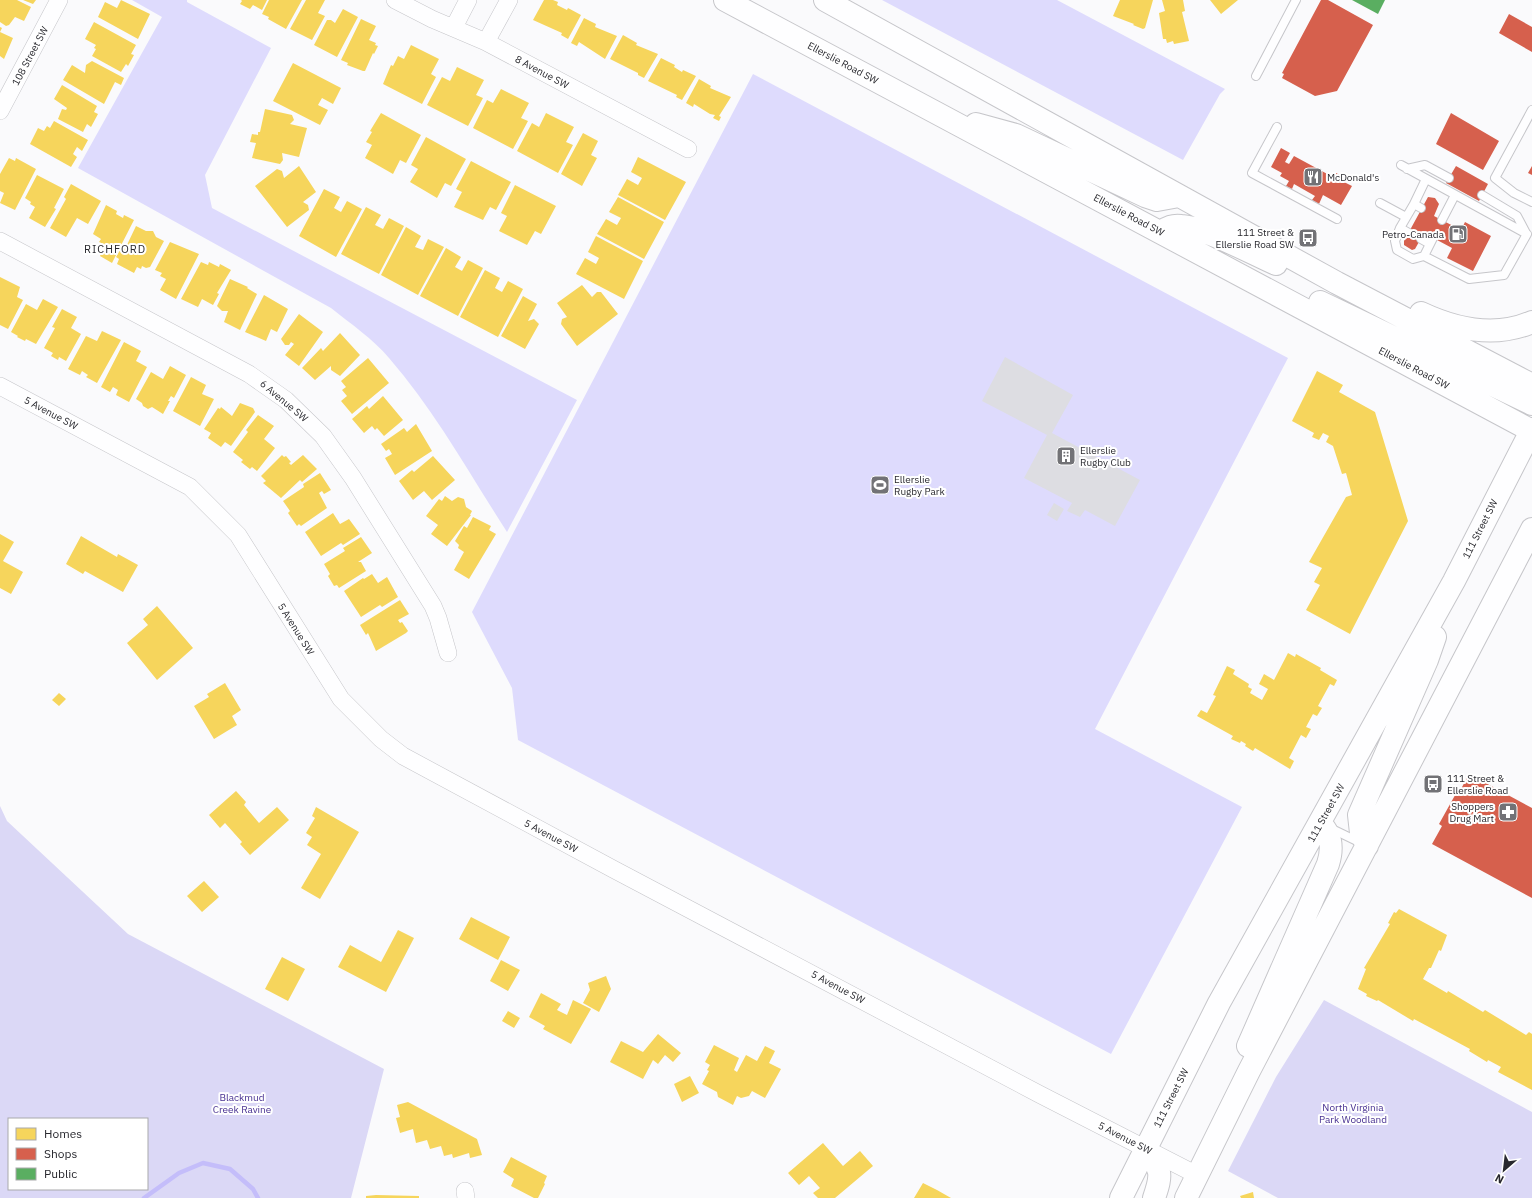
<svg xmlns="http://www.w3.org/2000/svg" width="1532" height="1198" font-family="'IBM Plex Sans',sans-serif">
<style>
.green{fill:#dedbfd}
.forest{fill:#dbd8f6;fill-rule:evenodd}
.homes{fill:#f6d55c}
.shops{fill:#d6604d}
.public{fill:#5aae61}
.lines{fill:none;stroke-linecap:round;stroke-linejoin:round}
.stream{stroke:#c4bdfa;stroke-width:4.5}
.building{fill:#dddde2}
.service-casing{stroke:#c6c6ca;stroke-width:10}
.minor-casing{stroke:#c6c6ca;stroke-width:18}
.secondary-casing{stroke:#c6c6ca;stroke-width:24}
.service{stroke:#fefeff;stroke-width:8}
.minor{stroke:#fefeff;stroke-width:17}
.secondary{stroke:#fefeff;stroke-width:22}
.labels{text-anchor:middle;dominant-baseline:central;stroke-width:4;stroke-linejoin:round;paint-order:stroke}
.street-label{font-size:10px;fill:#28282e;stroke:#fff}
.poi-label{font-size:10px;fill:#28282e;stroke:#fff;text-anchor:start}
.park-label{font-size:10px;fill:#462f90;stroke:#fff}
.neighbourhood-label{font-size:11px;letter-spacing:1px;fill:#28282e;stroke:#fff}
</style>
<rect width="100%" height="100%" fill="#fafafc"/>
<path class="green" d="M132,0H187V2L271,48L205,175L212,208L577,400L507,532C469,473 435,411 389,358C373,339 351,324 331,308L78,168L162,17Z
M882,0H1057L1225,89L1220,94L1183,160Z
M753,74L1288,358L1095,729L1242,807L1111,1054L518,740L512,688L472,612Z"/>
<path class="forest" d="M0,806L7,821L128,934L384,1069L351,1198H0ZM9,1119H147V1189H9Z
M1324,1000L1532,1112V1198H1278L1228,1171L1276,1077Z"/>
<path class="homes" d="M0,0H17L31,7L24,21L15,17L9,25L6,26L0,22Z
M23,0H36L33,4Z
M121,0L150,14L138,39L98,17L105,2L117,8Z
M241,0H267L262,10L253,5L250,9L240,4L242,1Z
M269,0H302L286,29L268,19L269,17L262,14Z
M306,0H325L318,13L325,16L312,40L290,29Z
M544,0H553L558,2L557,5L567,10L568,8L581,15L568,39L561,35L562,33L533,20Z
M1120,0H1153L1145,28L1143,29L1133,25L1134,24L1113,16Z
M1162,0H1183L1185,11L1182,12L1189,41L1174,44L1173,41L1167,43L1166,39H1163L1159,13L1165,11Z
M1210,0H1238L1221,14Z
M343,9L358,17L337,57L314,45L327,20H331L335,23Z
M584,18L596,24L595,27L617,36L605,59L579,42L577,46L571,43Z
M361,19L376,26L369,40L376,43L375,45L378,46L374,54L373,53L365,71H363L347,65L348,63L341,60Z
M94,22L136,45L131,54L134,55L128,66L126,64L121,72L92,56L96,49L94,48L96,45L85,39Z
M0,27L2,28L0,32L13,38L4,59L0,56Z
M623,35L637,43L636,45L658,54L644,78L638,75V73L610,59Z
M411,45L439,59L431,74L436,77L422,104L383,84L391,65L393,66L398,56L404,59Z
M661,58L675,65L674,67L682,72L683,70L696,76L682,100L676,97L677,95L648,81Z
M92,61L124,78L121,85L115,82L104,104L63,80L72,65L85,73L86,65Z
M293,63L341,88L333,104L322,98L318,105L328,110L320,125L273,101Z
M457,67L484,80L476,95L483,98L468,126L427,105L442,77L450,81Z
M699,79L711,86L710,88L731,97L719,116L721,117L719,121L713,118L715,115L710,114L694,104L693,107L686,103Z
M62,85L97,106L94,112L98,114L91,127L87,124L83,132L58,119L62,109L66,110L67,108L54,99Z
M501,89L529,103L521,118L528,121L513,149L473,128L487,100L493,103Z
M265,109L292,115L294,120L290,124L307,128L299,157L282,153L283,160L280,164L252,158L256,143L250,142L252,134L258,135V132H260Z
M381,113L421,135L406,163L400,160L393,174L365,158L372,145L366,142L372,132L370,131Z
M546,113L574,127L566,142L573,145L558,173L517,151L532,123L539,127Z
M54,121L88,140L82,151L77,147L73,154L77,157L71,167L30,144L38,128L44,131L47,126L50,128Z
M583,133L598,141L591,155L597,158L582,186L561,174Z
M426,137L466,159L451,186L445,183L437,198L410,182L418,169L411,165Z
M638,157L686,182L665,220L618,195L627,179L638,185L642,178L631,172Z
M9,158L15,161L16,158L36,169L15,210L0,203L4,193L0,191V174Z
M471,161L511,182L496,210L490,207L483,220L454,207L462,192L456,189Z
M299,166L316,192L303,202L308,205L309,210L287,227L255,186L277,169L282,171L284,178Z
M37,175L64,189L54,208L56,209L45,227L29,218L35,207L30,204L31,202L25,198Z
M71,184L101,201L88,224L77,218L66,237L50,228L66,199L64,197Z
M515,185L556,206L541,234L535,231L527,245L499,231L507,216L501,213Z
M324,189L340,197L334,208L341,212L347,201L362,209L336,257L299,236Z
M618,197L664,222L644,259L597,234L606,219L617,225L621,218L609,212Z
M106,205L117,211L116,214L123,218L124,215L134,220L112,263L100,256L106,245L99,242L101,239L93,234Z
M366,207L381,215L375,225L383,229L389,218L404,226L379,274L341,254Z
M136,226L146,231H153L156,237L164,241L150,267L146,268L142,266L141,269L137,267L134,273L117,264L119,259L116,257L122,247L125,249Z
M406,227L421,236L415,247L423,250L428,239L444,247L418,295L381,275Z
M596,236L643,261L624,299L576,274L585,258L596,264L599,258L588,252Z
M170,242L199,254L176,299L160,290L166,279L160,276L162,273L155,270Z
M446,248L461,257L455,267L462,271L468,260L483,268L458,316L420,296Z
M201,262L208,265L209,262L219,267L220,264L231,270L217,293L219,294L213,305L202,299L198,307L181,299Z
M485,270L500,278L495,288L502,292L508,281L523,289L498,337L460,317Z
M0,277L20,287L17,297L23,300L8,329L0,325Z
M230,279L248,287L247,288L257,294L240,330L224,322L228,311H222L217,306Z
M582,285L592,297L597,292H601L618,314L577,346L561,324L562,319L567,317L557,303Z
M264,295L288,309L277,332L271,329L266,341L245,332Z
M523,296L537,304L528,321L534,319L539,324L525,349L501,336Z
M43,299L58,307L36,344L26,339L25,341L17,337L18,336L11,332L26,304L37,310Z
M62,309L77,317L71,328L81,334L66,361L59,357L58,360L51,356L53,353L44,348L55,328L52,327Z
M299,314L323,332L299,366L285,355L294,344L291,342L289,345H285L281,339Z
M102,331L121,340L97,383L86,377L88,375L82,371L80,375L68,369L86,336L97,341Z
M340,333L360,355L340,376L331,370V366L315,380L302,368L321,348L323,351Z
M124,342L141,351L136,361L147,367L129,402L116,395L118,390L113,387L110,392L101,387Z
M368,358L389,383L352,414L341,401L347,396L342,390L346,387L341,381Z
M170,366L186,375L174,398L171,396L168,401H170L163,414L152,407L148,409L143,406L142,403L136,399L151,372L163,379Z
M1317,371L1343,385L1339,392L1375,412L1408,521L1350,634L1306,610L1320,585L1314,582L1322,568L1309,562L1346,497L1352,495L1346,473L1342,474L1333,446L1326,442L1329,436L1323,433L1319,440L1312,437L1314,433L1292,421Z
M191,377L206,385L202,394L214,399L200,426L173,411Z
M383,396L403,420L384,436L377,428L375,430L372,426L364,433L352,419L367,406L369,409Z
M240,403L253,408L255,412L231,446L225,442L221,447L208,438L211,433L204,429L218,408L220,409L221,407L232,416Z
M258,415L274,426L264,439L275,448L257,471L252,467L250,469L241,462L243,460L233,452L248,432L246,430Z
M416,424L432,451L395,475L385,458L392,454L389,449L386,451L381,444L404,428L407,432Z
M282,455L284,457L286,456L291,462L289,463L291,465L303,455L317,469L302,482L300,480L281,498L263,483L266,481L261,476Z
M433,456L455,480L432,500L424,491L413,500L399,481L412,470L414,472Z
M320,473L331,490L324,494L322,491L319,493L327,508L301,526L299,524L297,526L288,513L290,511L283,501L304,487L303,484Z
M445,496L452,501L458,497L464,499L466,507L472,511L470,515H471L447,546L431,534L438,525L426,516L439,499L442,501Z
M333,513L340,524L349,519L360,534L343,545L341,543L321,556L305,532Z
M473,517L491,526L489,530L496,534L469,579L454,570L464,552L458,548L459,545L455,541L464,526L467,528Z
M0,534L14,542L3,561L23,572L11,594L0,588Z
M81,536L117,557L118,554L138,565L123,592L85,571L83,574L66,564Z
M361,537L372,553L358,562H361L366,571L339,588L337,585L334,586L328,576L330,574L324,564L345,551L343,548Z
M372,574L378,583L387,577L398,597L382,607L380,605L361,617L344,591L363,578L364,579Z
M400,600L409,614L398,620L400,623L402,622L408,631L406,633L376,651L368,633L366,635L360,625Z
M157,606L193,648L157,680L127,643L148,625L143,619Z
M1288,653L1295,657L1296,654L1321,668L1320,670L1337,680L1334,686L1330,684L1318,706L1322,708L1317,716L1313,714L1306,727L1311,729L1306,738L1301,735L1289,758L1294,761L1290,769L1255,748L1253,751L1245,746L1246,744L1241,741L1240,743L1231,739L1233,736L1197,716L1201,710L1207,713L1216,696L1213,695L1227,666L1235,670L1233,674L1249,684L1248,687L1252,689L1250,693L1262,700L1268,689L1259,684L1264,674L1274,680Z
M225,683L241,710L232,716L237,725L214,739L194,706L209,697L207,694Z
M59,693L66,699L59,706L52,700Z
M236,791L246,802L244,805L259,823L277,807L289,820L250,855L240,844L242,842L225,823L220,828L209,815Z
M316,807L359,832L320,899L301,888L321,854L307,845L312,837L306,833L315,818L312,816Z
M204,881L219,897L202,912L187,896Z
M1399,909L1447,935L1441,951L1439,950L1431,968H1429L1423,979L1447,993L1448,991L1483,1012L1485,1010L1526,1035L1529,1032L1532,1034V1090L1498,1072L1501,1067L1488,1060L1487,1062L1469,1051L1470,1049L1414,1019L1413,1021L1378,1000L1377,1001L1366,996L1367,994L1358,989L1366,969L1364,968L1390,924L1388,923L1394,912L1396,913Z
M471,917L510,937L498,960L459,939Z
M398,930L414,938L386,992L338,967L350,945L381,962Z
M282,957L305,969L288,1001L265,989Z
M501,960L520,970L508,991L490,981Z
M606,976L611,989L599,1012L583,1003L590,990L588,983Z
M541,993L561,1004L557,1010L567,1015L573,1000L591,1009L571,1044L543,1029L545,1026L529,1017Z
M508,1011L520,1018L514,1028L502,1021Z
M658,1034L681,1053L673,1062L665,1055L658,1064L653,1060L643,1079L610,1062L621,1041L643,1052Z
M714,1045L739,1058L734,1070L737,1072L746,1055L757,1061L765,1046L775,1051L769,1063L781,1069L765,1098L752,1091L749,1096L741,1098L737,1096L733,1105L718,1097L717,1092L702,1084L709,1071L707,1070L710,1065L705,1062Z
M690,1076L699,1093L682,1102L674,1084Z
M408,1102L477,1139L482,1155L470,1158L469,1153L453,1158L452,1154L444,1156L441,1146L430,1149L427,1140L416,1143L413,1129L400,1133L396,1118L400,1117L397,1105Z
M823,1143L843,1166L860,1151L873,1166L835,1198H818L813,1193L820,1188L809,1176L799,1185L788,1173Z
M511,1157L547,1176L544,1183L545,1184L538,1198H534L511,1186L514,1179L503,1172Z
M923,1183L937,1190L951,1198H914Z
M1253,1192L1254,1198H1241L1240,1196Z
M376,1195L419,1196V1198H366V1196Z"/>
<path class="shops" d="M1321,0H1328L1373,25L1337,91L1315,96L1282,78L1284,74L1282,73Z
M1509,14L1532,27V52L1499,33Z
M1451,113L1499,141L1483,170L1436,144Z
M1281,148L1290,153L1285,162L1289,164L1294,156L1331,176L1336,173L1346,178L1344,182L1352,186L1341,205L1323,195L1319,204L1312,200L1315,196L1294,184L1292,189L1286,186L1289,181L1280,176L1282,173L1271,167Z
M1456,166L1488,184L1479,201L1446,183Z
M1532,166V175L1528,173Z
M1428,197L1435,198L1439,204L1434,216L1461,230L1465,222L1491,236L1473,271L1447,258L1452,248L1424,233L1415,249L1412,250L1404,245V241Z
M1469,774L1532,808V898L1432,844L1442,826L1439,824L1459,788L1461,789Z"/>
<path class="public" d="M1352,0H1385L1378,14Z"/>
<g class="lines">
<path class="stream" d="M144,1198L179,1173L203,1163L230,1169L253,1189L258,1198"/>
</g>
<path class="building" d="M1005,357L1073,395L1052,433L1140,480L1115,526L1085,510L1080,517L1067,511L1072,503L1024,478L1047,435L982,401Z
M1054,503L1064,509L1057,521L1047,515Z"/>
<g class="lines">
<g class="service-casing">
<path id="service" d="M1256,76L1296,0
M1532,110L1495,178L1514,193L1532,202
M1277,127L1252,173L1337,219
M1407,169L1425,165L1449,178
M1482,195L1517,216L1526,233
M1380,203L1406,217
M1414,204L1426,179
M1442,220L1455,195
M1400,228L1395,241L1397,250L1413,259L1424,256L1469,279L1504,275L1527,234L1401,165
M1409,233L1400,228L1414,204L1421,208
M1421,239L1430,244
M1424,256L1433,238
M1330,828L1361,843"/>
</g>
<g class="minor-casing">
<path id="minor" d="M395,0L432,19L486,42L688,149
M454,27L468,0
M486,42L509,0
M0,111L59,0
M0,241L249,374L286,400L323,436L353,478L433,606L438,618L448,653
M0,386L190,487L238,535L341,699L381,739L403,756L613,869L1039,1094L1197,1175
M465,1191L466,1198"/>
</g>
<g class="secondary-casing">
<path id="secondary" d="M725,0L1532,431
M825,0L1337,283L1532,385
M976,124L1016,135L1145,196L1157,200L1179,196
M1161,232C1168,227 1173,225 1181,226C1202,226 1255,255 1276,264
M1320,302L1532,404
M1421,313C1455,329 1495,338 1532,322
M1367,846L1361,833L1359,815L1427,660L1435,637
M1248,1046L1328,864C1333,848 1332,835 1320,823
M1145,1148C1161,1170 1163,1172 1154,1198
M1121,1198L1219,1003L1454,581L1532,429
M1186,1198L1249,1071L1532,529"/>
</g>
<use href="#service" class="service"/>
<use href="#minor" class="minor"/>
<use href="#secondary" class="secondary"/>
</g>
<defs>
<g id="restaurant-square" transform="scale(1)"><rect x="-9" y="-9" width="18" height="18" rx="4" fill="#727276" stroke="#fff"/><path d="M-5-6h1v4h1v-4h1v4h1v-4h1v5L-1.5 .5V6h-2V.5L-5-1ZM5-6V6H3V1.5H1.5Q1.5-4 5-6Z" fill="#fff"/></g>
<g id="fuel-square" transform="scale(1)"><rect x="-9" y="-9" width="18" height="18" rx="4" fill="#727276" stroke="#fff"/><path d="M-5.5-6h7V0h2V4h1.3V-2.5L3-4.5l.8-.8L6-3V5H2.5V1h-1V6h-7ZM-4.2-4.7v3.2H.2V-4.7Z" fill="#fff"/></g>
<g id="bus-square" transform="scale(1)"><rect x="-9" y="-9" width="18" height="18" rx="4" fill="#727276" stroke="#fff"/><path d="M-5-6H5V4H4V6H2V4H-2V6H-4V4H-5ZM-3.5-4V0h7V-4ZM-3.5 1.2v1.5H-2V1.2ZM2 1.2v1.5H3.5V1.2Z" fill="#fff"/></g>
<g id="building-square" transform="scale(1)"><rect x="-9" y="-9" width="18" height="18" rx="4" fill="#727276" stroke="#fff"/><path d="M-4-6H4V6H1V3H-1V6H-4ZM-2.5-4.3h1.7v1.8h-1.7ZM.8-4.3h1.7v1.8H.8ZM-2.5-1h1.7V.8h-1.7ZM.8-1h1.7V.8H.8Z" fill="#fff"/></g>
<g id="stadium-square" transform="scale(1)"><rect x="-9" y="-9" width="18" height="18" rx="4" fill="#727276" stroke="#fff"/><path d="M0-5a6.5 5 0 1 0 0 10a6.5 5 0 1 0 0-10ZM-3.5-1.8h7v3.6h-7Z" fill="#fff"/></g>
<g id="pharmacy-square" transform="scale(1)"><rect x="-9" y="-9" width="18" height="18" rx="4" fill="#727276" stroke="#fff"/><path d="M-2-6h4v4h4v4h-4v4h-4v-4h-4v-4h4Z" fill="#fff"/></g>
</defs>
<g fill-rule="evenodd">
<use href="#restaurant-square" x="1313" y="177"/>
<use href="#fuel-square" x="1458" y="234"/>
<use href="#bus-square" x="1308" y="238"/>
<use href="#building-square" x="1066" y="456"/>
<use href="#stadium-square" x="880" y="485"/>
<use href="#bus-square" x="1433" y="784"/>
<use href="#pharmacy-square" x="1508" y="812"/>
</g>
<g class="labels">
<g class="street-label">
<text transform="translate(30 56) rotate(-62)">108 Street SW</text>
<text transform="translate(843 63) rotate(28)">Ellerslie Road SW</text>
<text transform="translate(542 72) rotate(28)">8 Avenue SW</text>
<text transform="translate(1129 215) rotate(28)">Ellerslie Road SW</text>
<text transform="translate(1414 368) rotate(28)">Ellerslie Road SW</text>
<text transform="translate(284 401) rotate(40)">6 Avenue SW</text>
<text transform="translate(51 413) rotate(28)">5 Avenue SW</text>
<text transform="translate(1480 529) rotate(-63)">111 Street SW</text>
<text transform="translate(296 629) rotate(58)">5 Avenue SW</text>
<text transform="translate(1326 813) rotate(-61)">111 Street SW</text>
<text transform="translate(551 836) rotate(28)">5 Avenue SW</text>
<text transform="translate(838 987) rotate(28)">5 Avenue SW</text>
<text transform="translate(1171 1098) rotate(-63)">111 Street SW</text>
<text transform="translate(1125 1138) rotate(27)">5 Avenue SW</text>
</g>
<g class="poi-label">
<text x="1327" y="177">McDonald's</text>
<text x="1294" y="232" text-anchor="end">111 Street &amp;<tspan x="1294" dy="12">Ellerslie Road SW</tspan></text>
<text x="1444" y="234" text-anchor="end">Petro-Canada</text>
<text x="1080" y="450">Ellerslie<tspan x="1080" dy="12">Rugby Club</tspan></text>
<text x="894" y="479">Ellerslie<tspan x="894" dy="12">Rugby Park</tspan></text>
<text x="1447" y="778">111 Street &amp;<tspan x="1447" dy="12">Ellerslie Road</tspan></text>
<text x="1494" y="806" text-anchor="end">Shoppers<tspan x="1494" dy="12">Drug Mart</tspan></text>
</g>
<g class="park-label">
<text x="242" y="1097">Blackmud<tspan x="242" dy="12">Creek Ravine</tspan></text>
<text x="1353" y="1107">North Virginia<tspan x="1353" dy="12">Park Woodland</tspan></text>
</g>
<g class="neighbourhood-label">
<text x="115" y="249">RICHFORD</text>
</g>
</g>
<rect x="8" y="1118" width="140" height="72" fill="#ffffff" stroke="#a9a9ab"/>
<rect x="16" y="1128" width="20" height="12" fill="#f6d55c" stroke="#a9a9ab"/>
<text x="44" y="1138" font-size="12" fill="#28282e">Homes</text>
<rect x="16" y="1148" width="20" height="12" fill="#d6604d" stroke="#a9a9ab"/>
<text x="44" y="1158" font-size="12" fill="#28282e">Shops</text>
<rect x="16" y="1168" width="20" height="12" fill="#5aae61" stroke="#a9a9ab"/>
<text x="44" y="1178" font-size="12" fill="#28282e">Public</text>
<g transform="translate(1504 1170) rotate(208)" stroke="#ffffff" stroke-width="3" paint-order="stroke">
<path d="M0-3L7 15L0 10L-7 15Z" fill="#28282e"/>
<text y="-6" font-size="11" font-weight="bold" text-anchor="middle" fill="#28282e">N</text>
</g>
</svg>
